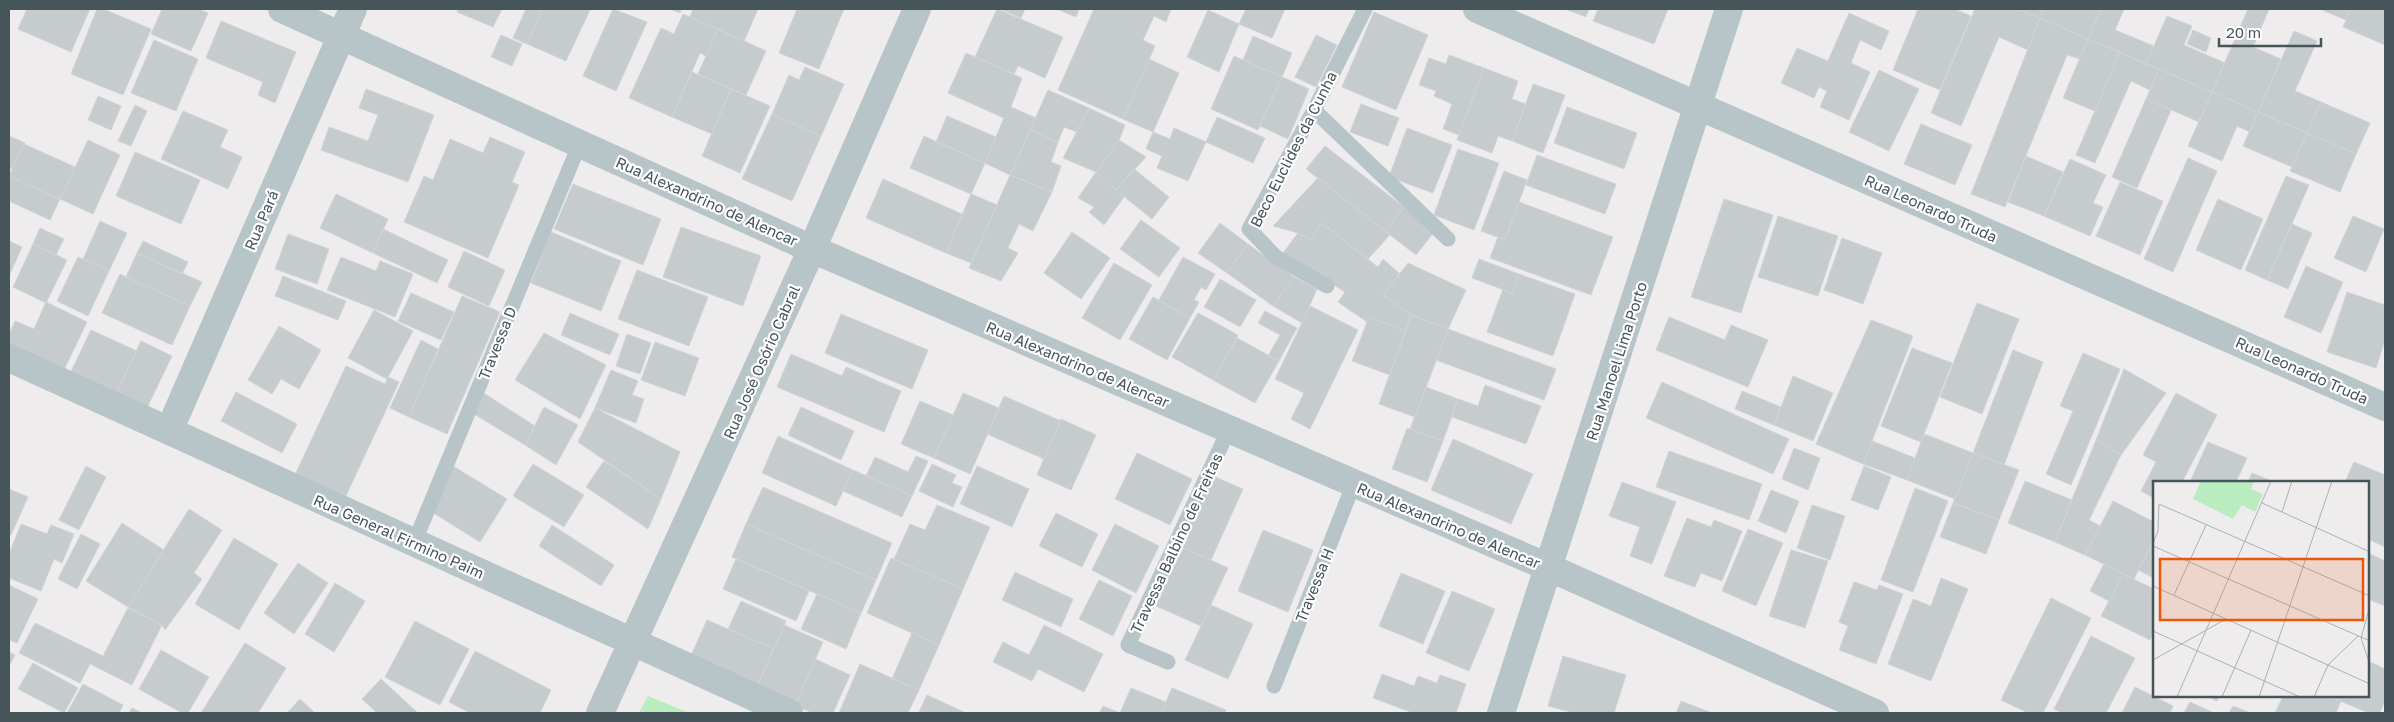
<svg xmlns="http://www.w3.org/2000/svg" width="2394" height="722" font-family="'Golos Text',sans-serif">
<style>
.green{fill:#b9edc0}
.building{fill:#c6cbce;stroke:#d0d4d8}
.lines{fill:none;stroke-linecap:round;stroke-linejoin:round}
.service{stroke:#b7c5c9;stroke-width:15}
.minor{stroke:#b7c5c9;stroke-width:28}
.labels{text-anchor:middle;dominant-baseline:central;stroke-width:4.5;stroke-linejoin:round;paint-order:stroke}
.street-label{font-size:15px;fill:#455559;stroke:#fff}
.inset-road{fill:none;stroke:#abb0b2;stroke-width:1}
.view{fill:#e8590c;fill-opacity:0.15;stroke:#e8590c;stroke-width:2.5}
.inset-edge{fill:none;stroke:#455559;stroke-width:2.5}
</style>
<rect width="100%" height="100%" fill="#efeced"/>
<path class="green" d="M648,696L689,713H639Z"/>
<path class="building" d="M27,9H90L71,52L18,29Z
M97,9H103L151,29L123,95L71,74Z
M162,9H198L208,13L191,51L151,34Z
M459,9H502L493,27L457,12Z
M526,9H543L527,44L513,38Z
M543,9L590,10L566,61L527,44Z
M613,9L647,22L616,91L583,76Z
M670,9H682L680,13Z
M693,9H758L744,41L690,17Z
M797,9H844L819,69L779,53Z
M997,9L1063,37L1045,78L1018,66L1014,74L975,57Z
M1000,9H1025L1021,18Z
M1057,9H1079L1076,17Z
M1094,9H1171L1166,22L1154,16L1143,40L1155,46L1123,119L1058,90Z
M1246,9H1285L1272,38L1239,24Z
M1565,9H1589L1586,17Z
M1598,9H1668L1654,44L1593,21Z
M1918,9H1954L1971,16L1940,90L1893,70Z
M1975,9H2018L2040,18L2028,50L1999,37L1961,126L1931,113Z
M2018,9H2044L2040,18Z
M2044,9H2101L2088,39L2040,18Z
M2101,9H2124L2115,30L2154,46L2146,64L2088,39Z
M2248,9H2269L2253,47L2281,59L2258,112L2212,92Z
M2320,9H2351L2346,20Z
M2351,9H2385V45L2343,27Z
M1208,10L1239,24L1219,72L1187,57Z
M1374,12L1428,35L1396,110L1342,87Z
M1849,13L1889,31L1881,50L1860,40L1851,63L1870,72L1849,120L1820,107L1827,91L1819,87L1814,98L1781,83L1797,48L1828,61Z
M683,14L718,29L706,56L700,53L672,117L629,98L661,28L674,34Z
M2167,16L2192,26L2184,45L2225,63L2212,92L2146,64Z
M2040,18L2088,39L2080,59L2067,55L2005,207L1971,194Z
M221,21L296,52L275,103L258,95L263,82L206,58Z
M718,29L766,51L746,95L698,74Z
M2193,30L2211,38L2206,52L2187,44Z
M2294,31L2317,41L2295,91L2321,102L2307,133L2258,112Z
M501,35L522,44L512,66L491,57Z
M1316,35L1337,45L1316,87L1295,77Z
M1253,36L1292,53L1282,77L1243,60Z
M2088,39L2120,52L2095,111L2063,98Z
M154,40L198,59L176,111L131,93Z
M2120,52L2159,69L2150,90L2131,81L2095,163L2076,155Z
M966,53L1022,78L1011,107L1036,118L1010,175L985,163L1004,118L948,93Z
M1449,55L1484,68L1459,135L1443,129L1452,104L1434,96L1436,91L1419,85L1429,58L1446,64Z
M1234,56L1282,77L1258,130L1211,109Z
M1149,59L1179,73L1153,132L1123,119Z
M805,67L844,84L821,136L772,114L789,75L799,80Z
M1484,68L1518,81L1512,99L1526,104L1512,141L1498,136L1492,153L1457,140Z
M2159,69L2212,92L2199,122L2146,99Z
M1879,70L1919,89L1889,151L1849,132Z
M692,72L731,89L712,134L672,117Z
M1282,77L1309,89L1288,139L1260,126Z
M1533,84L1565,95L1543,153L1512,141Z
M366,89L434,115L408,182L321,150L329,127L368,141L378,115L359,108Z
M731,89L770,106L740,173L702,156Z
M1048,90L1089,108L1077,132L1064,127L1058,142L1030,130Z
M2212,92L2258,112L2250,132L2237,126L2222,161L2188,146Z
M98,96L121,106L111,130L88,120Z
M2146,99L2171,110L2137,188L2112,177Z
M2321,102L2370,123L2356,154L2307,133Z
M1361,104L1399,118L1388,146L1350,132Z
M135,105L147,111L131,146L118,141Z
M1567,107L1637,133L1624,169L1554,143Z
M1089,108L1125,125L1119,140L1096,172L1063,158Z
M183,111L228,130L220,147L242,157L228,189L161,159Z
M2258,112L2307,133L2292,167L2243,146Z
M772,114L821,136L792,201L742,179Z
M947,116L996,137L985,163L936,142Z
M1217,117L1265,138L1253,163L1206,142Z
M1921,124L1972,145L1955,185L1904,164Z
M1174,128L1206,142L1188,181L1157,168L1162,156L1146,149L1153,132L1170,139Z
M1407,128L1452,145L1433,193L1389,177Z
M1030,130L1058,142L1051,162L1061,166L1052,192L1010,175Z
M2307,133L2356,154L2340,192L2290,171Z
M9,136L25,143L12,169L9,168Z
M924,136L985,163L971,194L910,168Z
M490,137L525,152L512,182L519,185L488,258L404,222L424,176L433,180L450,139L483,153Z
M88,140L120,155L93,214L60,199Z
M1119,140L1146,157L1116,190L1096,172Z
M24,144L75,167L60,199L9,176Z
M1325,146L1404,207L1385,231L1306,169Z
M1458,149L1499,163L1474,230L1434,215Z
M135,152L200,180L181,224L116,196Z
M1537,155L1616,184L1605,214L1526,185Z
M2026,156L2063,172L2044,216L2008,202Z
M2188,158L2217,171L2173,272L2144,259Z
M2070,159L2106,175L2093,203L2103,207L2090,236L2044,216Z
M1134,169L1169,197L1152,219L1116,190Z
M1504,171L1527,180L1505,240L1481,231Z
M1096,172L1124,197L1104,225L1089,212L1094,207L1078,198Z
M1010,175L1052,192L1033,231L1019,224L1008,248L1018,253L1001,281L969,268Z
M9,176L60,199L50,220L9,201Z
M2286,176L2309,185L2267,280L2245,270Z
M1318,178L1390,235L1368,259L1322,223L1310,240L1298,233L1273,226Z
M883,179L962,214L946,253L866,218Z
M2120,182L2163,201L2140,255L2096,236Z
M573,184L661,219L643,265L554,229Z
M336,194L388,219L373,253L320,228Z
M971,194L997,205L971,263L946,253Z
M1724,199L1773,215L1741,313L1691,297Z
M2218,199L2263,219L2241,270L2196,250Z
M1519,202L1613,237L1591,295L1490,258L1498,237L1505,240Z
M1404,207L1434,232L1416,255L1385,231Z
M1778,216L1838,236L1818,296L1758,277Z
M2353,216L2384,229L2366,272L2334,258Z
M1141,220L1180,248L1159,277L1120,249Z
M100,221L127,233L109,271L83,259Z
M1220,223L1248,244L1227,273L1198,253Z
M1322,223L1378,267L1383,259L1400,274L1383,295L1411,315L1406,331L1369,317L1367,322L1338,302L1345,292L1283,253L1298,233L1310,240Z
M2292,224L2312,233L2288,289L2267,280Z
M681,227L761,256L743,306L663,277Z
M40,228L64,239L56,255L33,244Z
M383,229L448,260L437,283L373,253Z
M551,232L621,261L601,311L531,283Z
M1072,232L1110,258L1081,299L1044,273Z
M288,234L329,249L317,284L275,269Z
M1842,238L1882,253L1863,304L1824,290Z
M9,241L22,247L9,276Z
M143,241L188,262L182,274L137,253Z
M33,244L67,260L46,303L13,287Z
M1248,244L1294,277L1273,306L1227,273Z
M464,251L505,270L489,306L448,287Z
M137,253L202,282L190,306L126,277Z
M78,257L109,271L88,316L57,301Z
M341,257L376,271L380,261L413,274L395,317L327,290Z
M1183,257L1215,274L1206,290L1201,287L1194,300L1199,302L1190,318L1159,300Z
M1479,259L1519,274L1512,293L1472,278Z
M1114,263L1152,285L1120,340L1082,318Z
M1408,263L1466,290L1448,329L1411,315L1383,295Z
M2306,266L2343,282L2321,333L2284,317Z
M637,270L708,297L689,346L618,319Z
M120,274L190,306L172,345L102,313Z
M1519,274L1575,294L1553,356L1487,332L1503,289L1512,293Z
M283,276L346,301L338,320L275,296Z
M1294,277L1317,289L1302,323L1273,306Z
M1220,279L1256,300L1240,327L1204,307Z
M2347,292L2385,305V340L2376,368L2327,352Z
M411,293L454,312L441,340L398,321Z
M462,296L500,312L447,434L409,417Z
M1153,297L1190,318L1167,360L1129,339Z
M46,302L87,322L61,376L9,352V335L15,321L34,329Z
M1977,303L2019,319L1982,414L1940,397Z
M1310,306L1358,330L1310,429L1291,419L1304,393L1275,379Z
M374,310L413,331L387,379L348,358Z
M1265,311L1297,328L1279,361L1268,356L1280,335L1258,323Z
M570,313L619,334L610,355L561,335Z
M1198,313L1238,335L1213,380L1172,357Z
M841,314L928,350L912,389L825,353Z
M1411,315L1448,329L1415,417L1379,404Z
M1369,317L1406,331L1390,375L1352,361Z
M1669,317L1725,340L1731,325L1768,340L1748,387L1656,350Z
M1871,320L1913,336L1863,464L1816,444Z
M279,326L321,350L299,389L281,379L272,394L248,380Z
M1448,329L1556,369L1544,400L1436,360Z
M91,330L137,351L113,400L68,378Z
M544,333L606,365L580,419L515,380Z
M627,334L651,343L640,374L616,366Z
M1237,338L1279,361L1255,403L1213,380Z
M421,340L438,349L409,417L390,408Z
M141,341L172,356L144,414L113,400Z
M655,342L699,358L685,396L641,380Z
M1912,348L1952,363L1921,442L1881,426Z
M2013,350L2043,362L2004,465L1973,453Z
M2083,353L2120,369L2071,485L2046,474L2073,411L2060,406Z
M791,354L842,376L846,367L901,391L884,432L777,387Z
M346,366L385,384L388,377L399,382L345,498L295,475Z
M2124,369L2166,393L2121,455L2096,440Z
M611,370L638,381L632,395L644,399L636,423L595,408Z
M1793,376L1833,393L1813,441L1774,425Z
M1662,382L1789,439L1773,474L1646,418Z
M1485,385L1541,406L1526,444L1452,417L1458,399L1478,406Z
M1426,387L1458,399L1443,441L1410,429Z
M1742,391L1781,407L1774,425L1735,409Z
M236,392L297,424L282,453L221,421Z
M482,392L535,426L525,445L474,414Z
M963,393L999,408L970,474L934,458Z
M2176,393L2217,415L2182,482H2154V498L2141,491L2156,462L2143,455Z
M1004,396L1061,421L1044,459L987,434Z
M920,401L953,415L934,458L901,444Z
M544,407L578,425L556,465L525,445Z
M801,407L854,431L841,460L788,435Z
M595,408L680,452L661,499L578,442Z
M1061,419L1096,435L1071,490L1037,475Z
M1407,428L1443,441L1427,482L1392,469Z
M1924,434L1973,453L1955,499L1907,480Z
M778,436L853,470L836,506L762,473Z
M1453,439L1533,474L1511,524L1431,490Z
M2096,440L2121,455L2089,520L2100,526L2085,555L2055,542Z
M1872,441L1915,458L1907,480L1863,464Z
M2208,442L2247,458L2236,482H2190Z
M1794,448L1820,458L1808,490L1782,479Z
M1669,451L1762,484L1749,520L1656,487Z
M1137,453L1192,479L1170,525L1115,499Z
M1973,453L2019,470L1999,520L1953,503Z
M916,456L928,461L912,496L866,476L875,457L908,472Z
M604,461L661,499L648,529L586,487Z
M2354,462L2385,475V547L2368,539V482H2345Z
M533,464L584,495L564,527L513,496Z
M932,464L956,475L952,483L962,487L953,507L919,491Z
M86,466L106,477L79,530L59,520Z
M453,466L507,499L480,542L432,512Z
M977,466L1029,489L1012,527L960,504Z
M1864,466L1891,477L1878,510L1851,500Z
M853,470L912,496L902,517L843,491Z
M2252,473L2274,482H2248Z
M1215,477L1243,489L1211,560L1182,547Z
M2025,481L2072,500L2055,542L2008,523Z
M1622,482L1676,502L1652,564L1630,556L1640,527L1609,516Z
M763,487L892,543L876,580L746,524Z
M1915,488L1948,501L1913,592L1881,580Z
M9,489L28,497L11,535L9,534Z
M1771,490L1799,501L1786,533L1758,521Z
M2113,501L2154,522V539L2134,579L2085,555Z
M1953,503L1999,520L1986,554L1940,537Z
M937,505L990,527L963,589L894,559L910,524L925,530Z
M1812,505L1845,516L1830,560L1797,548Z
M189,509L222,530L194,573L202,579L165,630L162,625L128,607Z
M1056,513L1098,534L1082,567L1039,546Z
M1687,518L1711,527L1714,520L1742,531L1722,581L1701,573L1695,587L1664,576Z
M122,523L164,550L128,607L86,581Z
M21,524L47,534L51,525L74,534L62,563L54,559L41,591L9,578V554Z
M746,524L876,580L861,613L732,557Z
M1115,524L1159,546L1136,593L1092,570Z
M552,525L614,565L601,586L539,546Z
M1748,529L1783,543L1756,606L1722,591Z
M1263,530L1313,550L1288,612L1238,591Z
M81,534L100,544L77,589L58,579Z
M234,538L278,564L239,630L195,604Z
M2154,540V578L2138,570Z
M1182,547L1228,568L1201,626L1156,606Z
M1791,550L1828,561L1805,628L1769,616Z
M2368,553L2385,561V606L2368,599Z
M891,558L963,589L939,645L867,613Z
M736,559L809,591L796,621L723,589Z
M298,563L328,583L294,634L264,613Z
M2104,564L2123,574L2109,601L2090,591Z
M1015,572L1073,599L1061,627L1002,600Z
M1401,573L1445,591L1423,644L1379,626Z
M2123,574L2154,589V632L2150,640L2101,616Z
M1941,578L1968,589L1931,681L1888,664L1913,599L1931,606Z
M1099,580L1132,596L1113,636L1079,619Z
M1854,582L1877,590L1879,585L1903,594L1876,664L1839,650L1848,626L1839,622Z
M335,583L365,601L334,652L305,634Z
M9,585L38,599L17,643L9,640Z
M1452,591L1495,609L1469,671L1426,653Z
M817,594L861,613L846,649L801,629Z
M2051,598L2091,618L2043,713H2028L2001,700Z
M741,601L786,621L774,649L728,629Z
M1211,605L1253,624L1228,679L1185,660Z
M128,608L162,625L132,685L90,664L80,683L19,653L35,623L103,656Z
M707,620L774,649L756,689L689,660Z
M415,621L469,649L440,705L385,677Z
M784,625L823,642L795,706L756,689Z
M1044,625L1103,654L1084,692L1038,669L1032,681L993,662L1003,642L1029,655Z
M912,633L939,645L919,690L892,679Z
M2091,636L2135,658L2106,713H2062L2054,709Z
M245,643L286,668L258,713H201Z
M161,650L209,677L188,713H182L139,689Z
M475,651L551,690L540,713H470L449,702Z
M9,652L15,655L9,667Z
M1563,656L1626,675L1614,713H1574L1548,706Z
M815,659L850,675L833,713H813L795,706Z
M2368,661L2385,669V700L2380,713H2369L2328,696H2368Z
M33,663L78,688L64,713L18,689Z
M860,664L919,690L908,713H839Z
M1382,674L1414,686L1418,676L1437,683L1440,675L1466,684L1456,713H1413L1373,698Z
M381,679L418,713H377L362,699Z
M83,684L123,705L119,713H67Z
M2135,687L2173,706L2170,713H2122Z
M1131,688L1166,702L1161,713H1099L1103,706L1120,713Z
M1172,688L1226,710L1224,713H1161Z
M927,695L966,713L919,712Z
M2206,696H2219L2217,701Z
M2283,696H2328L2341,701L2336,713H2275Z
M300,699L315,713H287Z
M1681,701L1712,713H1676Z
M2190,702L2214,713H2184Z
M2233,706L2251,713H2229Z
M132,708L142,713H129Z"/>
<g class="lines">
<path class="service" d="M1314,110L1448,239
M1327,286L1276,257L1249,229L1314,110L1365,9
M414,543L580,143
M1168,662L1128,645L1229,429
M1274,686L1354,483"/>
<path class="minor" d="M282,9L812,249L1550,568L1875,713
M1477,9L2385,407
M9,358L789,713
M169,431L353,9
M600,713L812,249L917,9
M1501,713L1729,9"/>
</g>
<g class="labels">
<g class="street-label">
<text transform="translate(1293 149) rotate(-63)">Beco Euclides da Cunha</text>
<text transform="translate(707 201) rotate(24)">Rua Alexandrino de Alencar</text>
<text transform="translate(1931 208) rotate(24)">Rua Leonardo Truda</text>
<text transform="translate(261 220) rotate(-67)">Rua Pará</text>
<text transform="translate(497 343) rotate(-68)">Travessa D</text>
<text transform="translate(1616 361) rotate(-72)">Rua Manoel Lima Porto</text>
<text transform="translate(761 362) rotate(-66)">Rua José Osório Cabral</text>
<text transform="translate(1078 364) rotate(23)">Rua Alexandrino de Alencar</text>
<text transform="translate(2302 370) rotate(24)">Rua Leonardo Truda</text>
<text transform="translate(1449 525) rotate(23)">Rua Alexandrino de Alencar</text>
<text transform="translate(399 536) rotate(24)">Rua General Firmino Paim</text>
<text transform="translate(1176 543) rotate(-65)">Travessa Balbino de Freitas</text>
<text transform="translate(1314 585) rotate(-68)">Travessa H</text>
</g>
</g>
<g transform="translate(2153 481)">
<rect width="216" height="216" fill="#efeced"/>
<path d="M48,0H101L98,8L110,13L102,31L89,24L80,38L40,18Z" fill="#b9edc0"/>
<path class="inset-road" d="M109,22L217,71M129,31L139,0M0,62L5,50L6,23L217,115M0,65L217,160M0,105L217,203M21,114L53,44M217,125L208,157L217,184M0,150L147,216M0,179L73,138M24,216L118,0M69,216L98,149M106,216L179,0M161,216L175,184L205,155"/>
<path class="view" d="M7,78H210V139H7Z"/>
<rect width="216" height="216" class="inset-edge"/>
</g>
<rect width="2394" height="722" fill="none" stroke="#455559" stroke-width="20"/>
<path d="M2219 38v8h102v-8" fill="none" stroke="#455559" stroke-width="2.5"/>
<text x="2226" y="38" font-size="15" fill="#455559" stroke="#ffffff" stroke-width="4" paint-order="stroke">20 m</text>
</svg>
